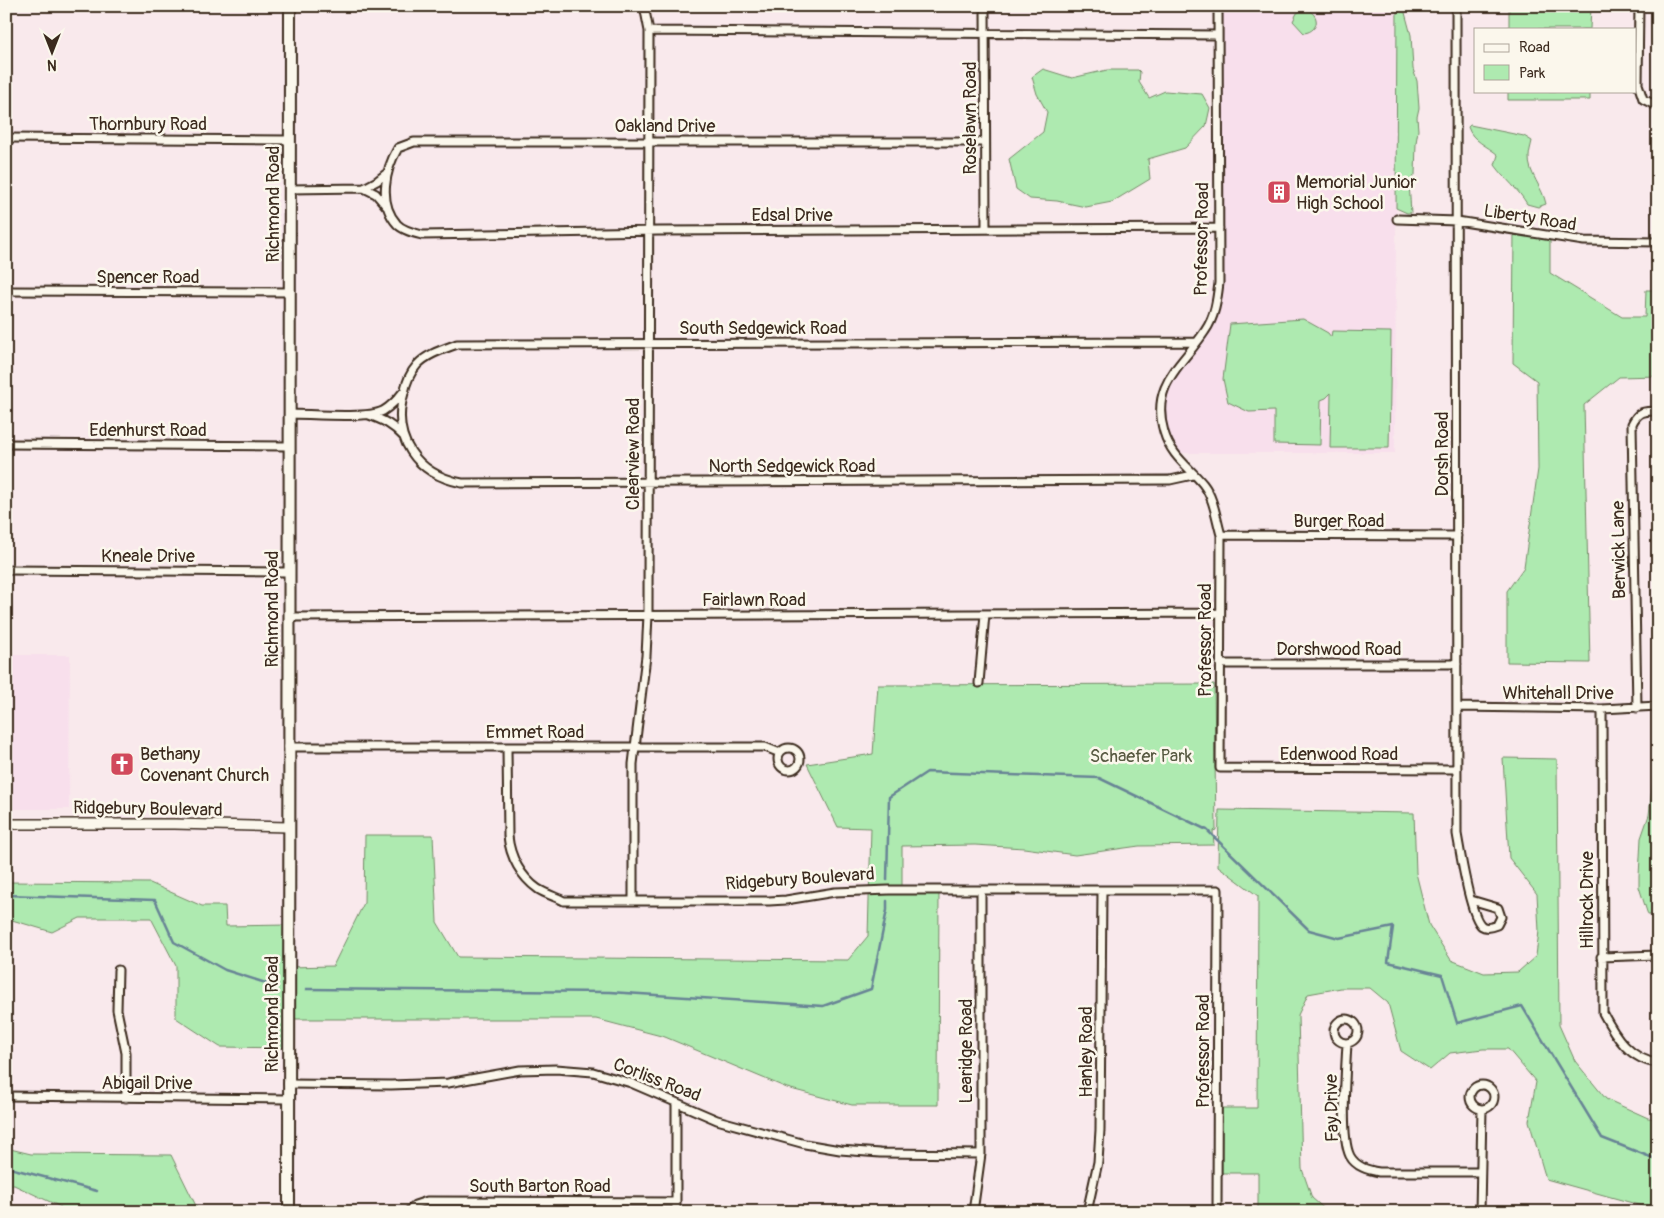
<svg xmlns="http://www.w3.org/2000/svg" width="1664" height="1218" font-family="Pangolin,sans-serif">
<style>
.built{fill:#f8dfec}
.green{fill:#aeeab0;stroke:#748a67}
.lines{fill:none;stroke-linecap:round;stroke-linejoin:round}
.stream{stroke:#678495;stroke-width:2.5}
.minor-casing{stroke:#3b2a1e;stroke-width:11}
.tertiary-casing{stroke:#3b2a1e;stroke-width:12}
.primary-casing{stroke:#3b2a1e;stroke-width:14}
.minor{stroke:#fbf7ec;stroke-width:7}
.tertiary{stroke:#fbf7ec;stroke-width:9}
.primary{stroke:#fbf7ec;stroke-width:10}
.labels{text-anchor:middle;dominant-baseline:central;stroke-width:5;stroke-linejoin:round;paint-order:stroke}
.street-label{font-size:18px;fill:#3b2a1e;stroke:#fbf7ec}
.poi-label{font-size:18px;fill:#3b2a1e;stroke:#fbf7ec;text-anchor:start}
.park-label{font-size:18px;fill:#585a42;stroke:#fbf7ec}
</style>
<rect width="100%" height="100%" fill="#f9e9ec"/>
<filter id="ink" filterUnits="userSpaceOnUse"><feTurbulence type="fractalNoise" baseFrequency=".02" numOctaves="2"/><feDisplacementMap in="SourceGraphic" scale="10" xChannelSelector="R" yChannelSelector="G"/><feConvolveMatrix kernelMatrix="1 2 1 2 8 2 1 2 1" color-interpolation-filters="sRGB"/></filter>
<g filter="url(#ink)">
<path class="built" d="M1218,6H1397L1395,453H1175L1164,433L1163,391L1206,330L1216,308Z
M6,655H70L69,809H6Z"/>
<path class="green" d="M1397,6H1402L1404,9L1411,35L1413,69L1417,81L1419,108L1417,117L1418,130L1416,143L1415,175L1409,182L1411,213H1407L1396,208Z
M1509,6H1591L1590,29H1509Z
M1303,9C1320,11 1321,31 1304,33L1293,21L1297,13Z
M1043,69L1072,78L1107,70H1138L1140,72L1139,82L1149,98L1165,91L1202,94L1210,108L1206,126L1185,148L1148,159L1150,179L1112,202L1086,207L1057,201L1030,199L1016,189L1009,159L1043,132L1047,112L1037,94L1032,77Z
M1508,91H1590V100H1508Z
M1470,125L1524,136L1532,141C1531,146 1529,152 1529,157C1528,173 1543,188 1546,204L1538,207L1527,204C1519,190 1505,179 1495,165L1498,155C1488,146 1472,141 1468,127Z
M1514,230L1550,236V273L1622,317H1645L1646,290H1658V376L1619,377L1584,405L1590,663L1507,662V591L1524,567L1538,469L1537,381L1513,363Z
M1303,319L1328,333L1331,337L1332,331L1391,332L1389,448H1330L1331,393L1326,398L1321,400L1320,445L1274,444V411L1249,412L1228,402L1223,379L1230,324Z
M1214,684L1216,830L1213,831L1214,845L1139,846L1075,855L1024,848L975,845L902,846V890H939L938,1105H852L787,1088L665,1037L596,1019H288V1048L220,1047L176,1018V966L151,918H80L52,932L12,920H6V882L150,883L202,906H225L226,926L288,925V967L333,966L364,903L365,835H433L437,922L458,957L848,960L868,936L871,828L838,827L807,764L873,754L878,685Z
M1503,758L1557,759L1559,1025L1575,1061L1606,1099L1648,1118L1658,1119V1208L1654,1209L1546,1179L1529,1121L1536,1082L1508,1049H1483L1450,1053L1430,1070L1401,1051L1388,1003L1370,988H1341L1308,994L1298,1015L1302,1169L1312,1198L1328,1212H1258V1173H1218V1108H1257L1258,896L1218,866L1219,810L1414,813L1416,873L1429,925L1451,960L1484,973L1518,972L1536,956L1539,931L1537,894L1509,858Z
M1658,759V915H1648L1639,887V876L1641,838L1649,815L1655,761Z
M6,1148L31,1154L171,1155L199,1212H64L61,1207L14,1185H6Z"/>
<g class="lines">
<path class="stream" d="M887,880L889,797L927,772L1099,778L1207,830L1309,930L1339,938L1393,927L1388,962L1442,975L1457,1023L1522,1006L1602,1138L1658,1160
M6,895L155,900L174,942L225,970L272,985
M306,989L610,992L823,1006L871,989L887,910V901
M6,1167L97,1191"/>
<g class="minor-casing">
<path id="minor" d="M985,6L986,229
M1218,6L1219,283C1217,300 1215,317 1205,331C1182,366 1150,384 1164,432C1171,456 1189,467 1203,484C1214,498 1216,518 1221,535L1220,768L1457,769
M1456,6L1457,834C1460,850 1470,917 1482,926C1486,929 1492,927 1497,925L1501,917L1498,908L1471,900
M1639,6L1638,84L1643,99L1653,104H1658
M649,31L1218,35
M6,138L289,140
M985,142H414L398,148C385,170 378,203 397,224C402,230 414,233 422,235L658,231L1219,228
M364,188L376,194L387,207
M289,189L364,188L377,181L387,173
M1397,219L1457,221L1584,241L1658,242
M6,291L289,292
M289,414C310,414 366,419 383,411C391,406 397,400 403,392
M369,415C383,420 393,425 403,436
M6,444L289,446
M1193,475L1170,480L462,483C416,474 391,438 404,393C406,383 410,373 417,365C427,354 444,349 457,344L1196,342
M1221,535L1457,536
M6,570L289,572
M289,617L1220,613
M1220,664H1457
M979,683L985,614
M1457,707L1602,709L1658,706
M1637,708L1632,424C1638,411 1644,411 1658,411
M1602,709L1603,1013C1615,1036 1630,1060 1658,1063
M288,747H765L780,753
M507,748L508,836C510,857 521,877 538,889C546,894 556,897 564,901H769L786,900L835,892L889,890H1218L1217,1212
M778 759a11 11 0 1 1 22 0a11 11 0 1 1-22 0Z
M633,901V764L646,656L648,615L649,31L644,6
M1601,957L1658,955
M118,970L117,1010L126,1053V1098
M1334 1031a12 12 0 1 1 24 0a12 12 0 1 1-24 0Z
M1347,1043C1346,1067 1340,1137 1350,1156C1356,1167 1368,1170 1379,1172H1480
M288,1084L391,1085L448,1083L520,1070L556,1069L593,1072L631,1083L717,1120L805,1144L840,1150L880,1153L981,1154
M1470 1097a12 12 0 1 1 24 0a12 12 0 1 1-24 0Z
M6,1096L288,1099
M408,1212L415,1205L427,1201L676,1202
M676,1212V1103
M973,1212L981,1154V890
M1087,1212L1098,1162L1100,1130L1102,891
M1480,1212L1482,1109"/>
</g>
<g class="tertiary-casing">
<path id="tertiary" d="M6,824H175L288,827"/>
</g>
<g class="primary-casing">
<path id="primary" d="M289,1212L290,6"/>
</g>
<use href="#minor" class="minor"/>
<use href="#tertiary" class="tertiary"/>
<use href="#primary" class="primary"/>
</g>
</g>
<defs>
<g id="building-square" transform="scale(1.25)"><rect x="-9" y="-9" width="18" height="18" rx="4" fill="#d1495b" stroke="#fbf7ec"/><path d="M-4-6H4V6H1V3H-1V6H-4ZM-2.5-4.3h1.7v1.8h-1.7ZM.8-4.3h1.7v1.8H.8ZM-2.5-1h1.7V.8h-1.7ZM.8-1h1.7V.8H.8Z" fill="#fff"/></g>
<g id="church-square" transform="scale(1.25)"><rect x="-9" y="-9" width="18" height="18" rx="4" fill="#d1495b" stroke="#fbf7ec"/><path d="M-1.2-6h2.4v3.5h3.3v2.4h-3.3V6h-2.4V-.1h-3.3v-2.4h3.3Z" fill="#fff"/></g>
</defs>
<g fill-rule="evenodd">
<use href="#building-square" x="1279" y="192"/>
<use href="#church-square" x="122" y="764"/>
</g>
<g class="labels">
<g class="street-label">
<text transform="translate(970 118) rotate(-90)">Roselawn Road</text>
<text x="148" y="124">Thornbury Road</text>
<text x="665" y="126">Oakland Drive</text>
<text transform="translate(273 204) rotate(-90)">Richmond Road</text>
<text x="792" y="215">Edsal Drive</text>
<text transform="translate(1530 218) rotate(9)">Liberty Road</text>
<text transform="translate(1202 239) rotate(-89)">Professor Road</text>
<text x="148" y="277">Spencer Road</text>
<text x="763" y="328">South Sedgewick Road</text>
<text x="148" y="430">Edenhurst Road</text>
<text transform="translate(633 454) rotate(-90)">Clearview Road</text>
<text transform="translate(1442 454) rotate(-90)">Dorsh Road</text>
<text x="792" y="466">North Sedgewick Road</text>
<text x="1339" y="521">Burger Road</text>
<text transform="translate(1619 550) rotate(-91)">Berwick Lane</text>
<text x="148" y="556">Kneale Drive</text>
<text x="754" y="600">Fairlawn Road</text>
<text transform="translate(272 609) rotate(-90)">Richmond Road</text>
<text transform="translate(1205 640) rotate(-90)">Professor Road</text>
<text x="1339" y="649">Dorshwood Road</text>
<text x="1558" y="693">Whitehall Drive</text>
<text x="535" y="732">Emmet Road</text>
<text x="1339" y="754">Edenwood Road</text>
<text transform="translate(148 809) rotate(1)">Ridgebury Boulevard</text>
<text transform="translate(800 879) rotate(-4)">Ridgebury Boulevard</text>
<text transform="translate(1587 900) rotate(-90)">Hillrock Drive</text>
<text transform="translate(272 1014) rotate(-90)">Richmond Road</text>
<text transform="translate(966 1051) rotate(-90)">Learidge Road</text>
<text transform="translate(1203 1051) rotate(-90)">Professor Road</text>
<text transform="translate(1086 1052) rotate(-90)">Hanley Road</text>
<text transform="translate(657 1080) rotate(21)">Corliss Road</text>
<text x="147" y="1083">Abigail Drive</text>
<text transform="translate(1332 1108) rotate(-91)">Fay Drive</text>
<text x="540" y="1186">South Barton Road</text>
</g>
<g class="poi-label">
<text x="1296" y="182">Memorial Junior<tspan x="1296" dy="21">High School</tspan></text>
<text x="140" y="754">Bethany<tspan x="140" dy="21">Covenant Church</tspan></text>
</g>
<g class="park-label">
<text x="1141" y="756">Schaefer Park</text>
</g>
</g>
<rect width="1664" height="1218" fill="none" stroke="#fbf7ec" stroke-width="25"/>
<rect x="12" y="12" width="1639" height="1193" fill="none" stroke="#3b2a1e" stroke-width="2" filter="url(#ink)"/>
<rect x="1474" y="28" width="162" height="65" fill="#fbf7ec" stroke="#aea59a"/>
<rect x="1484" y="44" width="25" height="8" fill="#fbf7ec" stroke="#aea59a"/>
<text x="1519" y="52" font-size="15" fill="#3b2a1e">Road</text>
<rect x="1484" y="65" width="25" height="15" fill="#aeeab0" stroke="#aea59a"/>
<text x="1519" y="78" font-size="15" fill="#3b2a1e">Park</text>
<g transform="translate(52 52) rotate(180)" stroke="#fbf7ec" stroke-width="4" paint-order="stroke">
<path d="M0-4L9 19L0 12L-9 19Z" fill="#3b2a1e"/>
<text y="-8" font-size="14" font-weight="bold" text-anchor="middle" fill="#3b2a1e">N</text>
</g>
</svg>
